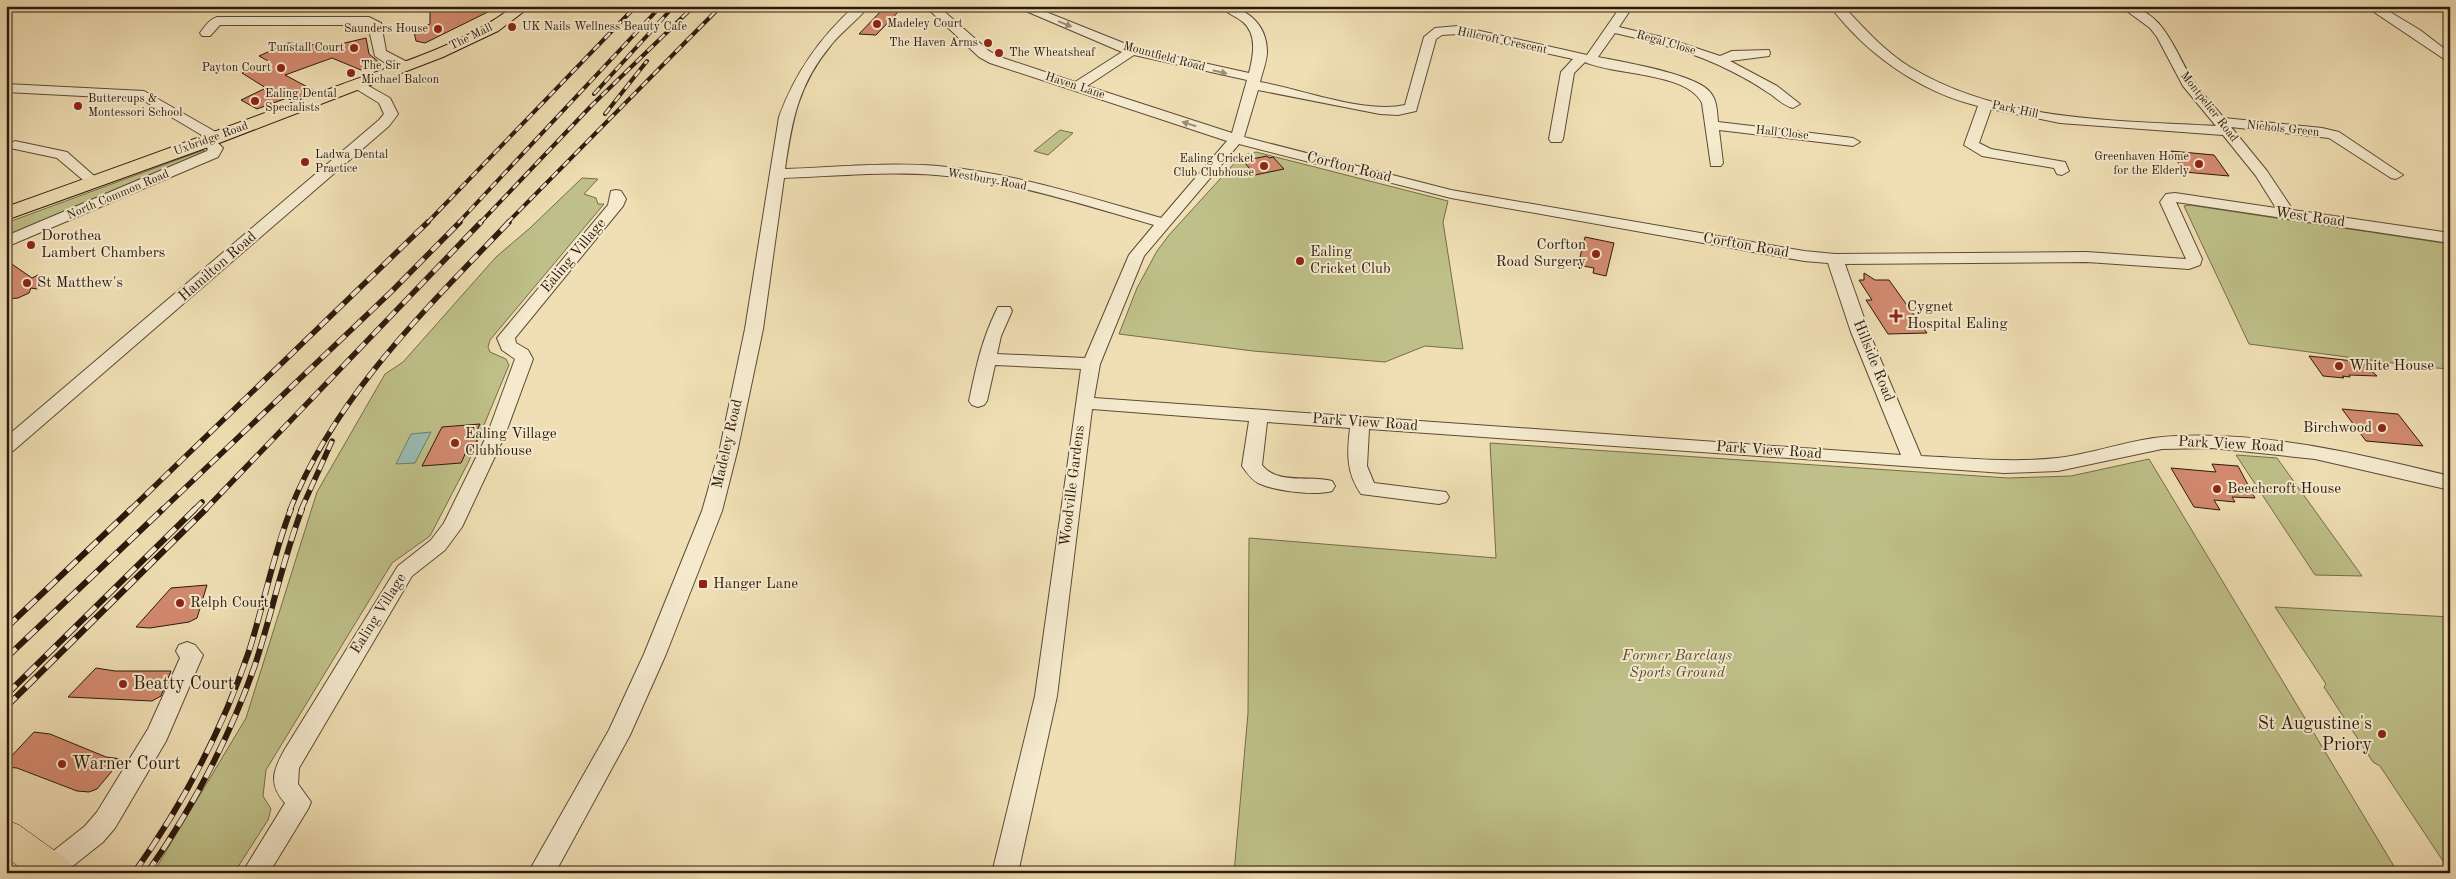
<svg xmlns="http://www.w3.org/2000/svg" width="2456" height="879" font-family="'Old Standard TT',serif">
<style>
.green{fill:#bfc089;stroke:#756c4a}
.water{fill:#9abcb1;stroke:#6e7b6f}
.building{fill:#d48b70;stroke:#2b190b}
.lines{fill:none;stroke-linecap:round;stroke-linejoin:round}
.minor-casing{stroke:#5c4a35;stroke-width:2}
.major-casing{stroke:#2b190b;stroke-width:2}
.highway-casing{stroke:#2b190b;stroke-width:1}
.minor{fill:#f5eace;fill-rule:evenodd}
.major{fill:#f0dfb4;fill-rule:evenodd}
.highway{fill:#f0dfb4;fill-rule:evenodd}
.rail-far2-casing{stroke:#2b190b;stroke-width:4}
.rail-far1-casing{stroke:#2b190b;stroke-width:5.5}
.rail-casing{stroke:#2b190b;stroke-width:6}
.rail-far2{stroke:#f5eace;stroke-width:2.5;stroke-dasharray:8;stroke-linecap:butt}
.rail-far1{stroke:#f5eace;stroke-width:4;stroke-dasharray:11;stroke-linecap:butt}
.rail{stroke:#f5eace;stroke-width:4.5;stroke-dasharray:14;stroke-linecap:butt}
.oneway{fill:#9a8c76}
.poi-dot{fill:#8f2418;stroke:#f5eace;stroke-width:2}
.labels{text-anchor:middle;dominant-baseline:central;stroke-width:4;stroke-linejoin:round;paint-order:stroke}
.far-poi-label{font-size:12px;fill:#2b190b;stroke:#f5eace;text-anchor:start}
.far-street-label{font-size:12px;fill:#2b190b;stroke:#f5eace}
.street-label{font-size:15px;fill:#2b190b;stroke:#f5eace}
.poi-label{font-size:15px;fill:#2b190b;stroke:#f5eace;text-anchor:start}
.park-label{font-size:15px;font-style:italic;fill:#574b31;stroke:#f5eace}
.near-poi-label{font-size:18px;fill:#2b190b;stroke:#f5eace;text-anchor:start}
</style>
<rect width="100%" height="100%" fill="#f0dfb4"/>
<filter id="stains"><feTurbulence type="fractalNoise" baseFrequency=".004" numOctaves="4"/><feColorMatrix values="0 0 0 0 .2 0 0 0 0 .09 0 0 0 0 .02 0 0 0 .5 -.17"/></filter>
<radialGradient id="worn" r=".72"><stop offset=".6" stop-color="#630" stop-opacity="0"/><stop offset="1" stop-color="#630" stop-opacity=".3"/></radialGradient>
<path class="green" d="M1060,130L1073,133L1048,155L1034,151Z
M204,150L203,155L6,238V223Z
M1256,152L1448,201L1443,222L1463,349L1425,346L1385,362L1253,351L1119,334L1137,288L1157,251L1169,235L1241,156Z
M582,178L598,179L584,194L596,198L598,204H604L490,340L488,347L490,352L506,359L509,365L469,461L430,536L392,563L266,770L263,796L271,809L268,820L234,873H153L246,718L317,492L385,374L403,362L496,257L530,228Z
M2189,205L2450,244V369L2423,367L2249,344L2184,206Z
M1490,443L2008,478L2071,476L2149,459L2398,873H1234L1248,713L1249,538L1496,558Z
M2236,455L2277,458L2362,576L2315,575Z
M2275,607L2450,617V862L2443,861L2380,766L2373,762L2324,687L2326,684Z"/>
<path class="water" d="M431,432L415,463L396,464L411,434Z"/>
<path class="building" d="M430,6H500L425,43L416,41L414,31L430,24Z
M883,9L899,11L876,35L859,34Z
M366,38L369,54L380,63L361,70L332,58L285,75L315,91L291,100L287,98L257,109L241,100L266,88L242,73L270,62L259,56L288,43L332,46Z
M2171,151L2214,155L2229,176L2184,172Z
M1267,156L1269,158L1273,157L1284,169L1255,175L1245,163L1249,162L1247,160Z
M1585,237L1614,243L1606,276L1593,273L1594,268L1578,265Z
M6,260L32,278L38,275L51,283L37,289L31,288L29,293L18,298L6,299Z
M1864,273L1875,280H1889L1927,333L1888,334L1866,300H1872L1859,280H1864Z
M2309,356L2362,362L2377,376L2349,375L2350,377L2342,376L2344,378L2323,376Z
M2342,409L2398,414L2423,446L2366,441Z
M480,424L474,437L479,436L473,450H467L461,463L422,466L442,427Z
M2212,464L2238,466L2255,498L2232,497L2235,502L2214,500L2220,510L2194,507L2171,468L2216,472Z
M207,585L197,618L189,622L150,628L136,627L171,588Z
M96,668L115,671H171L161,696L152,701L68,697Z
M34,732L50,734L106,757L122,759L97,789L89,792L77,791L17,768L6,767V762Z"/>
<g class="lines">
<g class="minor-casing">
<path id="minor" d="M6,6H15L6,12Z
M855,6H869C858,20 842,31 831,45C798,85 792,120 785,169C836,167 887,162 938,166C1014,173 1087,197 1161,218L1227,141L990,63L979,57L925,6H938L989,51L1000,57L1075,82L1122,52L1014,6H1031L1136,48L1249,73C1253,57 1258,35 1243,22C1236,16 1226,13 1220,6C1246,6 1267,24 1267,52C1267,61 1262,73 1260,82C1301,89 1365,114 1405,105L1424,37L1435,28L1458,26L1587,55L1621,6H1633L1619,27L1666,38L1720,56L1732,51L1769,50L1770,53L1769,56L1730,61L1777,86L1800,104L1793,108C1783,106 1776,97 1767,92C1756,84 1743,77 1731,71C1694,52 1654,42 1615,33L1598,57C1622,62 1696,74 1710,92C1717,100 1717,111 1718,122L1853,138L1860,142L1853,146L1719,130L1723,163L1721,166H1711L1702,103C1687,72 1612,75 1585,62L1574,73L1563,139L1561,142H1551L1549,139L1561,72L1573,59L1458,34L1442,35L1436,39L1416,111L1398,115L1380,114L1258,90L1244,137L1451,190L1804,251L1835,254L2087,252L2186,259L2160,202L2166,194L2175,193L2276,208L2256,176L2223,135L2060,123L1991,109L1979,143L1991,149L2065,162L2069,171L2062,175L2057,174L2054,168L1982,156L1964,145L1978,106C1920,92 1866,54 1830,6H1843C1864,28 1884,51 1910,67C2000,122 2113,120 2216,126L2183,86L2157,37L2150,28L2120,6C2164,6 2174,52 2194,82C2203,95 2214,106 2224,118L2322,128L2339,132L2403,175L2396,179L2391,178L2329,138L2231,127L2267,171L2293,210L2450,233V243L2176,202L2202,259L2200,265L2189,269L2087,262L1845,264L1869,332L1921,456C1966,458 2012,463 2057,458C2098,453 2136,437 2177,436C2269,432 2360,454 2450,476V490L2315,459L2212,448L2162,449L2058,471L2004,473L1369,429L1367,466L1374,483L1446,492L1449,497L1446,502L1439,504L1361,494C1346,472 1347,453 1350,428L1267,422L1262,465C1277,485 1311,475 1332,481L1335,486L1332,491C1314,496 1275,491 1258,483C1251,479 1247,473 1242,466L1249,421L1092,409L1057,696L1018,873H992L1035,696L1081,369L995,365L987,401L984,405L978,407L972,405L969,401C976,368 981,342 996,311L998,307H1010L1012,311L1001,336L997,354L1085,358L1129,255L1154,225C1083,205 1011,180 936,175C885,171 835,176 784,178L763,329L738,448L722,511L666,654L630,735L555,873H528L609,730L644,654L702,511L720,448L745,329L779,117C795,73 820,37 855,6ZM1134,55L1247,80L1232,133L1087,86ZM1239,144L1451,198L1804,261L1828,263L1851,332L1901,455L1094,398L1100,364L1144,256Z
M2365,6H2380L2420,30L2450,53V63Z
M217,17H369L381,23L386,51L413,65L407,69L387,64L375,56L368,25H220L210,36H202L200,33C204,27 210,19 217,17Z
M358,80L390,98L398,114L389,126L13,451L6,453V437L379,120L384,114L379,103L353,87L351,84L353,81Z
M6,84L144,91L221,135L223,138L217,142L223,148L218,157L6,247V236L207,151L208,149L201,141L205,137L141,99L6,92Z
M15,141L67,152L101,182L94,186L89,185L57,158L10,148L8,145Z
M616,190L621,191L626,199L623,206L515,338L516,343L528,350L533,359L505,435L462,527L445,550L412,576L299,768L298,784L311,802L308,809L269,873H242L285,803C268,784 273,770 285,749L398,566L431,540L444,523L487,435L515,359L502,350L497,338L608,205L611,191Z
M187,642L195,645L203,655L166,741L115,828L103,842L64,873H40L38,868L42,860L85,826L97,812L148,729L180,658L176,651L179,645Z"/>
</g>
<g class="major-casing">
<path id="major" d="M514,6H531L498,31L443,57L214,145L6,220V207C116,168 225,128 335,87C395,64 463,46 514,6Z"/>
</g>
<g class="highway-casing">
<path id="highway" d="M6,820L19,825L69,861L75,873H27L6,857Z"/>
</g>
<use href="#minor" class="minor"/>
<use href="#major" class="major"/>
<use href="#highway" class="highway"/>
<g class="rail-far2-casing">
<path id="rail-far2" d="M594,94L674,6
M605,114L647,61
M427,223L636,6
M458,223L661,6
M480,223L592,105L694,6
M507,223L721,6"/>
</g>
<g class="rail-far1-casing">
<path id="rail-far1" d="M130,510L428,222
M162,510L392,291L460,222
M194,510L202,502
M205,510L481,222
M290,510C335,396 426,309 509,222
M301,510L332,441"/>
</g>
<g class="rail-casing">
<path id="rail" d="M6,628L131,509
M6,658L163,509
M6,695L195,509
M6,707L206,509
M134,873C183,804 222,731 249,651C264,604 273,555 291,509
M147,873C192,809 229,739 255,665C272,613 283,559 302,509"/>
</g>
<use href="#rail-far2" class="rail-far2"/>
<use href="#rail-far1" class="rail-far1"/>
<use href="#rail" class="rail"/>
</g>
<defs><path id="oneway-solid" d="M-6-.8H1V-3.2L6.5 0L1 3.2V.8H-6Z" transform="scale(1.25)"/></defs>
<g class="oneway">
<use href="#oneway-solid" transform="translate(1065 24) rotate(22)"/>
<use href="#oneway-solid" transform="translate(1220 72) rotate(13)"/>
<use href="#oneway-solid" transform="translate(1189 124) rotate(-162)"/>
</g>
<g class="poi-dot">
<circle cx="877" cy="24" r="5"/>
<circle cx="512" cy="27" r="5"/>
<circle cx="438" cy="29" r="5"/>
<circle cx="988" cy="43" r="5"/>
<circle cx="354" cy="48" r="5"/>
<circle cx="999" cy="53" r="5"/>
<circle cx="281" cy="68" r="5"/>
<circle cx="351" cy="73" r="5"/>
<circle cx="255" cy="101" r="5"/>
<circle cx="78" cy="106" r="5"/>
<circle cx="305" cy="162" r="5"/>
<circle cx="2199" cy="164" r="5"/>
<circle cx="1264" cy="166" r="5"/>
<circle cx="31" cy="245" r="5"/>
<circle cx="1596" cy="254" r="5"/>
<circle cx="1300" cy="261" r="5"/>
<circle cx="27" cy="283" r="5"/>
<path d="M1893.5 308.5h5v5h5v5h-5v5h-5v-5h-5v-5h5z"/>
<circle cx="2339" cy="366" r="5"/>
<circle cx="2382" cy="428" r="5"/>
<circle cx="455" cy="443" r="5"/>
<circle cx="2217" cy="489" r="5"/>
<rect x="698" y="579" width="10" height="10" rx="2.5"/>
<circle cx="180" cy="603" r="5"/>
<circle cx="123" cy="684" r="5"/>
<circle cx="2382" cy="734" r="5"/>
<circle cx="62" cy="764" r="5"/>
</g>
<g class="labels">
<g class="far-poi-label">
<text x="887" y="24">Madeley Court</text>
<text x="522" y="27">UK Nails Wellness Beauty Cafe</text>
<text x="428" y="29" text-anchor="end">Saunders House</text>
<text x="978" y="43" text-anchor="end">The Haven Arms</text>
<text x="344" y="48" text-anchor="end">Tunstall Court</text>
<text x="1009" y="53">The Wheatsheaf</text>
<text x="361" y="66">The Sir<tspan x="361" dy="14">Michael Balcon</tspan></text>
<text x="271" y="68" text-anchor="end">Payton Court</text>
<text x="265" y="94">Ealing Dental<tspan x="265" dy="14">Specialists</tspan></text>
<text x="88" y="99">Buttercups &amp;<tspan x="88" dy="14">Montessori School</tspan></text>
<text x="315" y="155">Ladwa Dental<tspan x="315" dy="14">Practice</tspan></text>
<text x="2189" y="157" text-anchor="end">Greenhaven Home<tspan x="2189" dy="14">for the Elderly</tspan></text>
<text x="1254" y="159" text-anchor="end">Ealing Cricket<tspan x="1254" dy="14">Club Clubhouse</tspan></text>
</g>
<g class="far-street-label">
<text transform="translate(471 37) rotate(-26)">The Mall</text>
<text transform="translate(1502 41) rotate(12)">Hillcroft Crescent</text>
<text transform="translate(1666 43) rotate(16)">Regal Close</text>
<text transform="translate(1164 57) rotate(15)">Mountfield Road</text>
<text transform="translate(1075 86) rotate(18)">Haven Lane</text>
<text transform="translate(2209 107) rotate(52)">Montpelier Road</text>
<text transform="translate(2015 110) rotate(12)">Park Hill</text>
<text transform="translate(2283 129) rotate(6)">Nichols Green</text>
<text transform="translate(1782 133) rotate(6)">Hall Close</text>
<text transform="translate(211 139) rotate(-20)">Uxbridge Road</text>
<text transform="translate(987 180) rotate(10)">Westbury Road</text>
<text transform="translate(118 195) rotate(-23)">North Common Road</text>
</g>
<g class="street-label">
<text transform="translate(1349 168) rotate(14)">Corfton Road</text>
<text transform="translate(2310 218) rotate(8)">West Road</text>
<text transform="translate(1746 246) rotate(10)">Corfton Road</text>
<text transform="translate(574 256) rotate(-50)">Ealing Village</text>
<text transform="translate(218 267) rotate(-41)">Hamilton Road</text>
<text transform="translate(1873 361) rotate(68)">Hillside Road</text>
<text transform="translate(1365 423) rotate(4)">Park View Road</text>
<text transform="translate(728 444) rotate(-77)">Madeley Road</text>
<text transform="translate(2231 445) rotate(3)">Park View Road</text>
<text transform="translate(1769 451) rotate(4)">Park View Road</text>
<text transform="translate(1073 486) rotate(-83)">Woodville Gardens</text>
<text transform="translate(379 614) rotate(-58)">Ealing Village</text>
</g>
<g class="poi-label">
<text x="41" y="236">Dorothea<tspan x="41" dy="17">Lambert Chambers</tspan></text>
<text x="1586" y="245" text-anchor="end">Corfton<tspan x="1586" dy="17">Road Surgery</tspan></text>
<text x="1310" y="252">Ealing<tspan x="1310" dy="17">Cricket Club</tspan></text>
<text x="37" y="283">St Matthew's</text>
<text x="1907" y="307">Cygnet<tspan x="1907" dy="17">Hospital Ealing</tspan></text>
<text x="2349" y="366">White House</text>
<text x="2372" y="428" text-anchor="end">Birchwood</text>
<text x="465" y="434">Ealing Village<tspan x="465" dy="17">Clubhouse</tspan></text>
<text x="2227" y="489">Beechcroft House</text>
<text x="713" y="584">Hanger Lane</text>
<text x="190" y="603">Relph Court</text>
</g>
<g class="park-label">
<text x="1677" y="656">Former Barclays<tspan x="1677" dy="17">Sports Ground</tspan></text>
</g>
<g class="near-poi-label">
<text x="133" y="684">Beatty Court</text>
<text x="2372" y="724" text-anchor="end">St Augustine's<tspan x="2372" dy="21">Priory</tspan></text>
<text x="72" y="764">Warner Court</text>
</g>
</g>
<rect width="2456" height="879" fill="none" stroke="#f0dfb4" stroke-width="25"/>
<rect x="8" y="8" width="2441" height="864" fill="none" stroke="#2b190b" stroke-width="2.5"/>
<rect x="12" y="12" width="2431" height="854" fill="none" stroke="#2b190b"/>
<rect width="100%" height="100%" filter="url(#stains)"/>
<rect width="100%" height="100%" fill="url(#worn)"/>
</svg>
